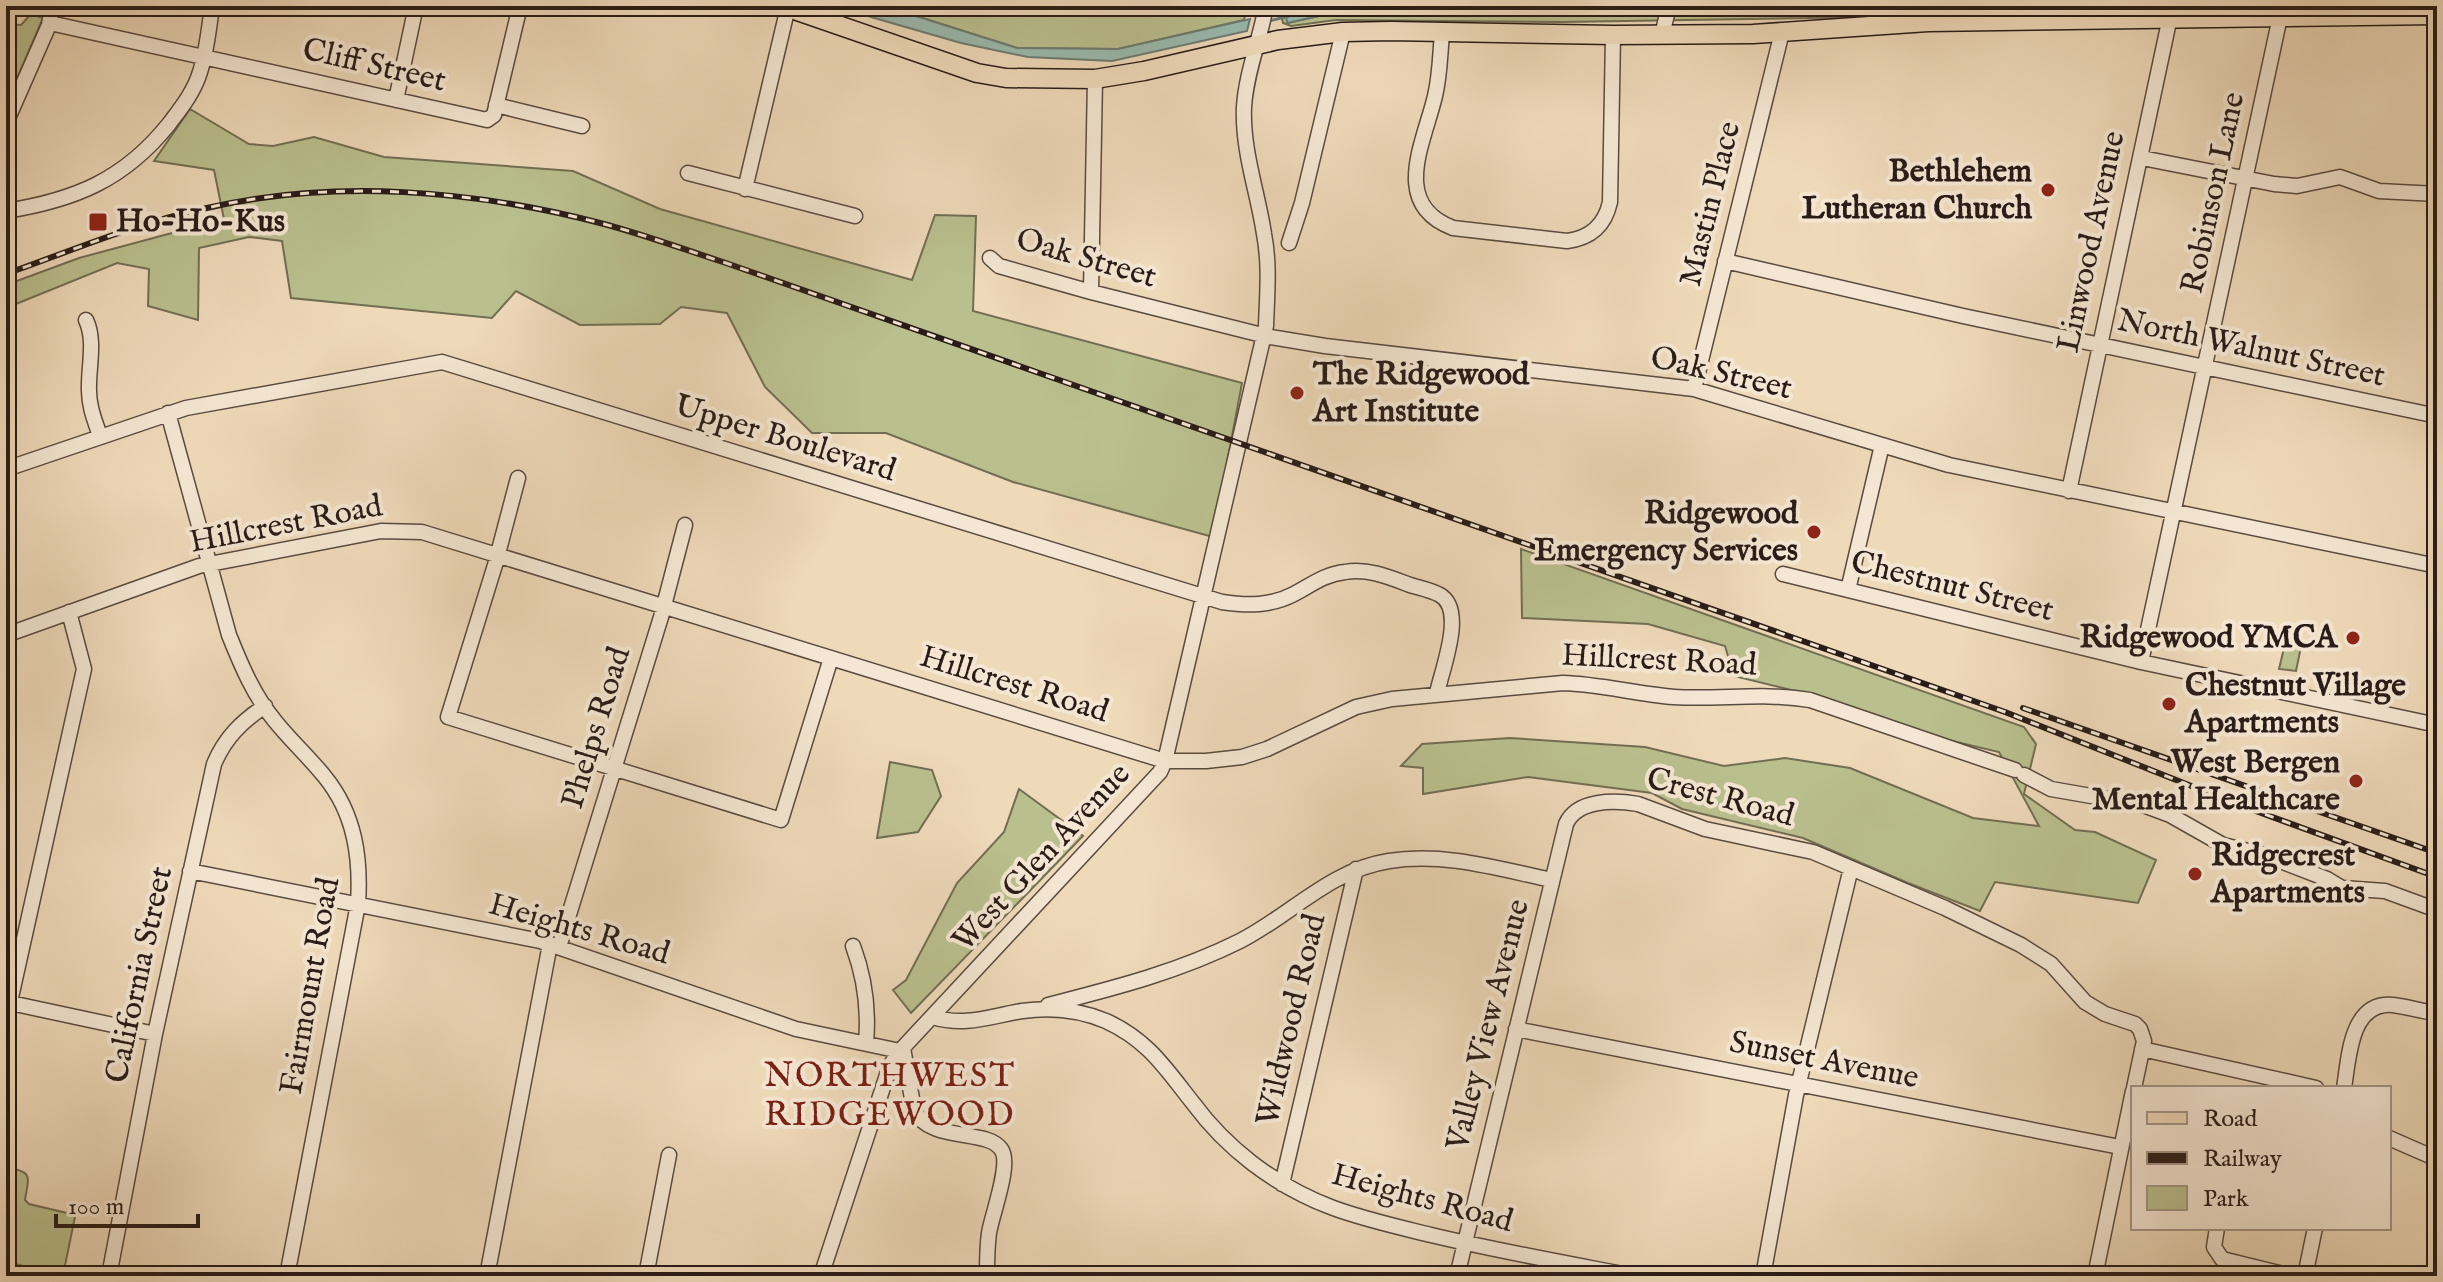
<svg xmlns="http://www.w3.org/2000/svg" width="2443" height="1282" font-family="'IM FELL English',serif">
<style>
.green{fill:#babf8e;stroke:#726e53;stroke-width:2}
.water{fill:#99baae;stroke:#6c7b72;stroke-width:2}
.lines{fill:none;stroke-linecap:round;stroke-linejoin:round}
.stream{stroke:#6c7b72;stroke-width:3}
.minor-casing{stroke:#5a4b40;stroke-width:17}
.major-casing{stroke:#291c18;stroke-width:21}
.minor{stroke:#f4e6d2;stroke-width:14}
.major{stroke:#eed9b9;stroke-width:18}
.rail-casing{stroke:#291c18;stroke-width:6}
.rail{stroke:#f4e6d2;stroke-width:3;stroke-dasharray:9;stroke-linecap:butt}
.poi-dot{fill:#8f2418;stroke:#f4e6d2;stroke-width:3}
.labels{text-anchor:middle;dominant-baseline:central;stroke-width:8;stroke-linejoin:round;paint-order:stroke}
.street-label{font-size:32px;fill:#291c18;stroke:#f4e6d2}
.poi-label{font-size:32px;font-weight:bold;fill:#291c18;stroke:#f4e6d2;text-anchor:end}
.neighbourhood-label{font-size:34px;letter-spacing:2px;fill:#7a1f14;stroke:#f4e6d2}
</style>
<rect width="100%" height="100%" fill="#eed9b9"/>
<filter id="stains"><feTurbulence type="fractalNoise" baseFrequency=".0025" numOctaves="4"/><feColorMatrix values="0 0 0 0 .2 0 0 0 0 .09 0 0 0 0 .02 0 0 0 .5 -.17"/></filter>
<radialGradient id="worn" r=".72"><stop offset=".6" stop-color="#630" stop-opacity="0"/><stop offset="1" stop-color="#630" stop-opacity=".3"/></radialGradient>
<path class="green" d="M885,6H1052L1071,14L1120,6H1247L1244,20L1118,49L1017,48Z
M1279,6H1297L1285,9L1288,23L1350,9L1391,6H1469L1505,9L1525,6H1873L1878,17L1563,22L1336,20L1291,26L1283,23Z
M31,14L43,18L6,104V24L21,25Z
M190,109L249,144L273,146L314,137L384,157L573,171L660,209L912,280L935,215L976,216L973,311L1242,383L1213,537L1013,482L886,433H812L765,387L727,313L681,307L660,324L580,325L516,291L492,318L291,298L282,241L249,237L199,248L198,320L148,306L149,269L117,263L6,308V285L79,258L224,219L214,170L154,161Z
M1521,549L2024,727L2036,744L2024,794L2075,830L2095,832L2156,860L2138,903L1995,882L1980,911L1908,883L1803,838L1682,809L1652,793L1528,777L1423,794V768L1401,766L1422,744L1510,738L1645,747L1724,766L1785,758L1850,768L1973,818L2039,826L1999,752L1940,738L1820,697L1734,676L1725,646L1648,624L1522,618Z
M2285,644L2301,647L2296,671L2279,669Z
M890,762L932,770L941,796L918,832L877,838Z
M1019,789L1083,836L911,1013L893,990L906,980L957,883L1004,832Z
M6,1167C33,1172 29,1175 25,1200L29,1204L71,1214L75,1217L63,1275L6,1262Z"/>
<path class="water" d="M849,6H884L1017,48L1118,49L1250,19L1247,31L1112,61L1028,57L961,43L871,17Z
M1297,6H1391L1350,9L1287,23L1285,8Z"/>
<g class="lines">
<path class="stream" d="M1269,21L1289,16"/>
<g class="minor-casing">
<path id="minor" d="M50,23L487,120L494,115L520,6
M1442,33C1440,55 1440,75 1435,96C1424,143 1390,204 1453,228L1567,241C1591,238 1605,225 1610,202L1613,35
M1662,35L1669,6
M396,100L416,6
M496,105L582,126
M6,123L49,25L52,6
M2142,158L2274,184L2297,186L2340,177L2379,191L2437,194
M688,173L855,216
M745,189L788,7
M6,211C75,200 124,180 169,124C181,108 194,92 200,72C207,51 209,28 212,6
M1289,243L1302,203L1343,32
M990,258L999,266L1091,292L1270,337L1325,346L1694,389L1949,465L2437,566
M1725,261L1963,316L2437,416
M1091,292L1095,79
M86,320C96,341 88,368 89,391C89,407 95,421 100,436
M1694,389L1782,32
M168,413L229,635C241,665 254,696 275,721C291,741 309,757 325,777C355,814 361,858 358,904L287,1276
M6,469L186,408L442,362L1222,602C1248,606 1271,606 1294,594C1311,585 1325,574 1345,572C1368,568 1389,577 1410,585C1420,588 1431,590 1440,595C1466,610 1442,669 1437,693
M518,478L495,565L448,717L781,820L831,658
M2069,491L2170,17
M1783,574L2141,662L2437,725
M1848,590L1882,445
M6,635L199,566L381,531L422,532L1165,761H1206L1242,757L1267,749L1356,707L1392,699L1563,683C1600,684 1636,694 1674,697C1719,700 1764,692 1810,700L2015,770
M2141,662L2280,17
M2024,775L2051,789L2143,805L2170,815L2223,845L2265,855L2327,879L2342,888L2385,891L2437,910
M190,871L540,941L796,1029L900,1051
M853,946C865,978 869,1009 866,1043
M559,947L661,617L685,525
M6,1002L155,1034
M1048,1005C1114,988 1178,972 1240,941C1291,915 1330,870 1389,861C1444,852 1499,869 1552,880
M933,1017C965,1027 991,1016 1022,1011C1050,1007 1080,1010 1106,1021C1148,1040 1166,1069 1193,1103C1210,1126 1230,1146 1252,1163C1311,1208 1361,1218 1431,1235C1498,1251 1565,1263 1633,1276
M6,1020L84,669L69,612
M1516,1029L2120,1147
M903,1048L914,1110C930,1143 986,1128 1001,1149C1012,1163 992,1214 989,1233C987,1247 987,1262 987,1276
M2142,1049L2316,1088
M2344,1088C2349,1058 2350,1001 2393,1005C2408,1007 2423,1011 2437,1014
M2389,1138L2437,1159
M1282,1184L1356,869
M2217,1228L2214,1247L2222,1259L2291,1276
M109,1276L155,1034L214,764C225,738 241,722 265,706
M487,1276L550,944
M646,1276L669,1155
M821,1276L890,1066L898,1053L1160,772L1165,761L1266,326C1267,295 1270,265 1264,234C1258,193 1242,150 1244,107C1246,73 1260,40 1266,6
M1457,1276L1566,824C1577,799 1615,800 1638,804L1705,829L1813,852L1945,908L2021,945L2051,964L2085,1002L2105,1014L2135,1024L2140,1029L2144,1041L2134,1088
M1763,1276L1796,1095L1851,868
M2095,1276L2133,1091
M2305,1276L2315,1228"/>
</g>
<g class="major-casing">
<path id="major" d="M783,6L977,73L1006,78L1095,79L1144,71L1278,40L1343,32L1391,31L1613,35L1753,34L1928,22L2437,15"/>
</g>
<use href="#minor" class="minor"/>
<use href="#major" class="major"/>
<g class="rail-casing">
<path id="rail" d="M6,274C70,251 135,224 202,209C333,178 475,190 604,224C645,235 686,250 726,263L2005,712L2234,803L2437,877
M2023,708L2437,853"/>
</g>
<use href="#rail" class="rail"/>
</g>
<g class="poi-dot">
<circle cx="2048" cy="190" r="8"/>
<rect x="88" y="212" width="20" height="20" rx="4"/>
<circle cx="1297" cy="393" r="8"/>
<circle cx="1814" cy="532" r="8"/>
<circle cx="2353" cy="638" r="8"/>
<circle cx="2169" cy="704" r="8"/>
<circle cx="2356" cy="781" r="8"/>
<circle cx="2195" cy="874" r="8"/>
</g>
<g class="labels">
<g class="street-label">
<text transform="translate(374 66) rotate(13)">Cliff Street</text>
<text transform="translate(2214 193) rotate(-78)">Robinson Lane</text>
<text transform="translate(1711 204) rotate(-76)">Mastin Place</text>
<text transform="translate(2092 242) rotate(-78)">Linwood Avenue</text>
<text transform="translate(1086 259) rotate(16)">Oak Street</text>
<text transform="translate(2251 349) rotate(12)">North Walnut Street</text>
<text transform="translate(1721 374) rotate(13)">Oak Street</text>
<text transform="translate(785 439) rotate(17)">Upper Boulevard</text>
<text transform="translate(286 525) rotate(-11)">Hillcrest Road</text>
<text transform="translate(1952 587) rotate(14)">Chestnut Street</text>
<text transform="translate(1659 661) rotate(3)">Hillcrest Road</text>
<text transform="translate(1014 685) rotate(17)">Hillcrest Road</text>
<text transform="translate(597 728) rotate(-73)">Phelps Road</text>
<text transform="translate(1720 798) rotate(15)">Crest Road</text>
<text transform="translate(1042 858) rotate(-47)">West Glen Avenue</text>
<text transform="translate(579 930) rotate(16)">Heights Road</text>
<text transform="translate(140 975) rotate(-78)">California Street</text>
<text transform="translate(311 986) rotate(-80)">Fairmount Road</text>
<text transform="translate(1292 1020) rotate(-77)">Wildwood Road</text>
<text transform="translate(1489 1025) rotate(-76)">Valley View Avenue</text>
<text transform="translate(1824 1061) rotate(11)">Sunset Avenue</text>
<text transform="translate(1422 1199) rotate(15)">Heights Road</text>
</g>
<g class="poi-label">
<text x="2032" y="172">Bethlehem<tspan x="2032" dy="37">Lutheran Church</tspan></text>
<text x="116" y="222" text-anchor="start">Ho-Ho-Kus</text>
<text x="1313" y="375" text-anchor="start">The Ridgewood<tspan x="1313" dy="37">Art Institute</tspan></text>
<text x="1798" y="514">Ridgewood<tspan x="1798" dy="37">Emergency Services</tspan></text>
<text x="2337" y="638">Ridgewood YMCA</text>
<text x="2185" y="686" text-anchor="start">Chestnut Village<tspan x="2185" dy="37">Apartments</tspan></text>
<text x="2340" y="763">West Bergen<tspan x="2340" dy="37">Mental Healthcare</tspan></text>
<text x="2211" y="856" text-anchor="start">Ridgecrest<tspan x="2211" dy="37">Apartments</tspan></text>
</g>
<g class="neighbourhood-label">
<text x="890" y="1076">NORTHWEST<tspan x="890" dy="39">RIDGEWOOD</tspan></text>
</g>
</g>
<rect width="2443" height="1282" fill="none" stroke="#eed9b9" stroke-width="32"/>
<rect x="8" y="8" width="2427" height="1266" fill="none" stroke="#291c18" stroke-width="4"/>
<rect x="16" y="16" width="2411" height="1250" fill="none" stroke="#291c18" stroke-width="2"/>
<rect x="2131" y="1086" width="260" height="144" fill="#f4e6d2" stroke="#a39588" stroke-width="2"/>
<rect x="2147" y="1112" width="40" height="12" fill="#eed9b9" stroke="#a39588" stroke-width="2"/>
<text x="2203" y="1126" font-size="24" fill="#291c18">Road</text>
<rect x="2147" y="1152" width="40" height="12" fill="#291c18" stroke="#a39588" stroke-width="2"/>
<text x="2203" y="1166" font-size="24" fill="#291c18">Railway</text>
<rect x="2147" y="1186" width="40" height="24" fill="#babf8e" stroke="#a39588" stroke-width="2"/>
<text x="2203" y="1206" font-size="24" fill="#291c18">Park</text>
<path d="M56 1214v12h142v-12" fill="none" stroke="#291c18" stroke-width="4"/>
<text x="68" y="1214" font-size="24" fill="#291c18" stroke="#f4e6d2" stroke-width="6" paint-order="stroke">100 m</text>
<rect width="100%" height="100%" filter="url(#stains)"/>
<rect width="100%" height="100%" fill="url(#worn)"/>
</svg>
